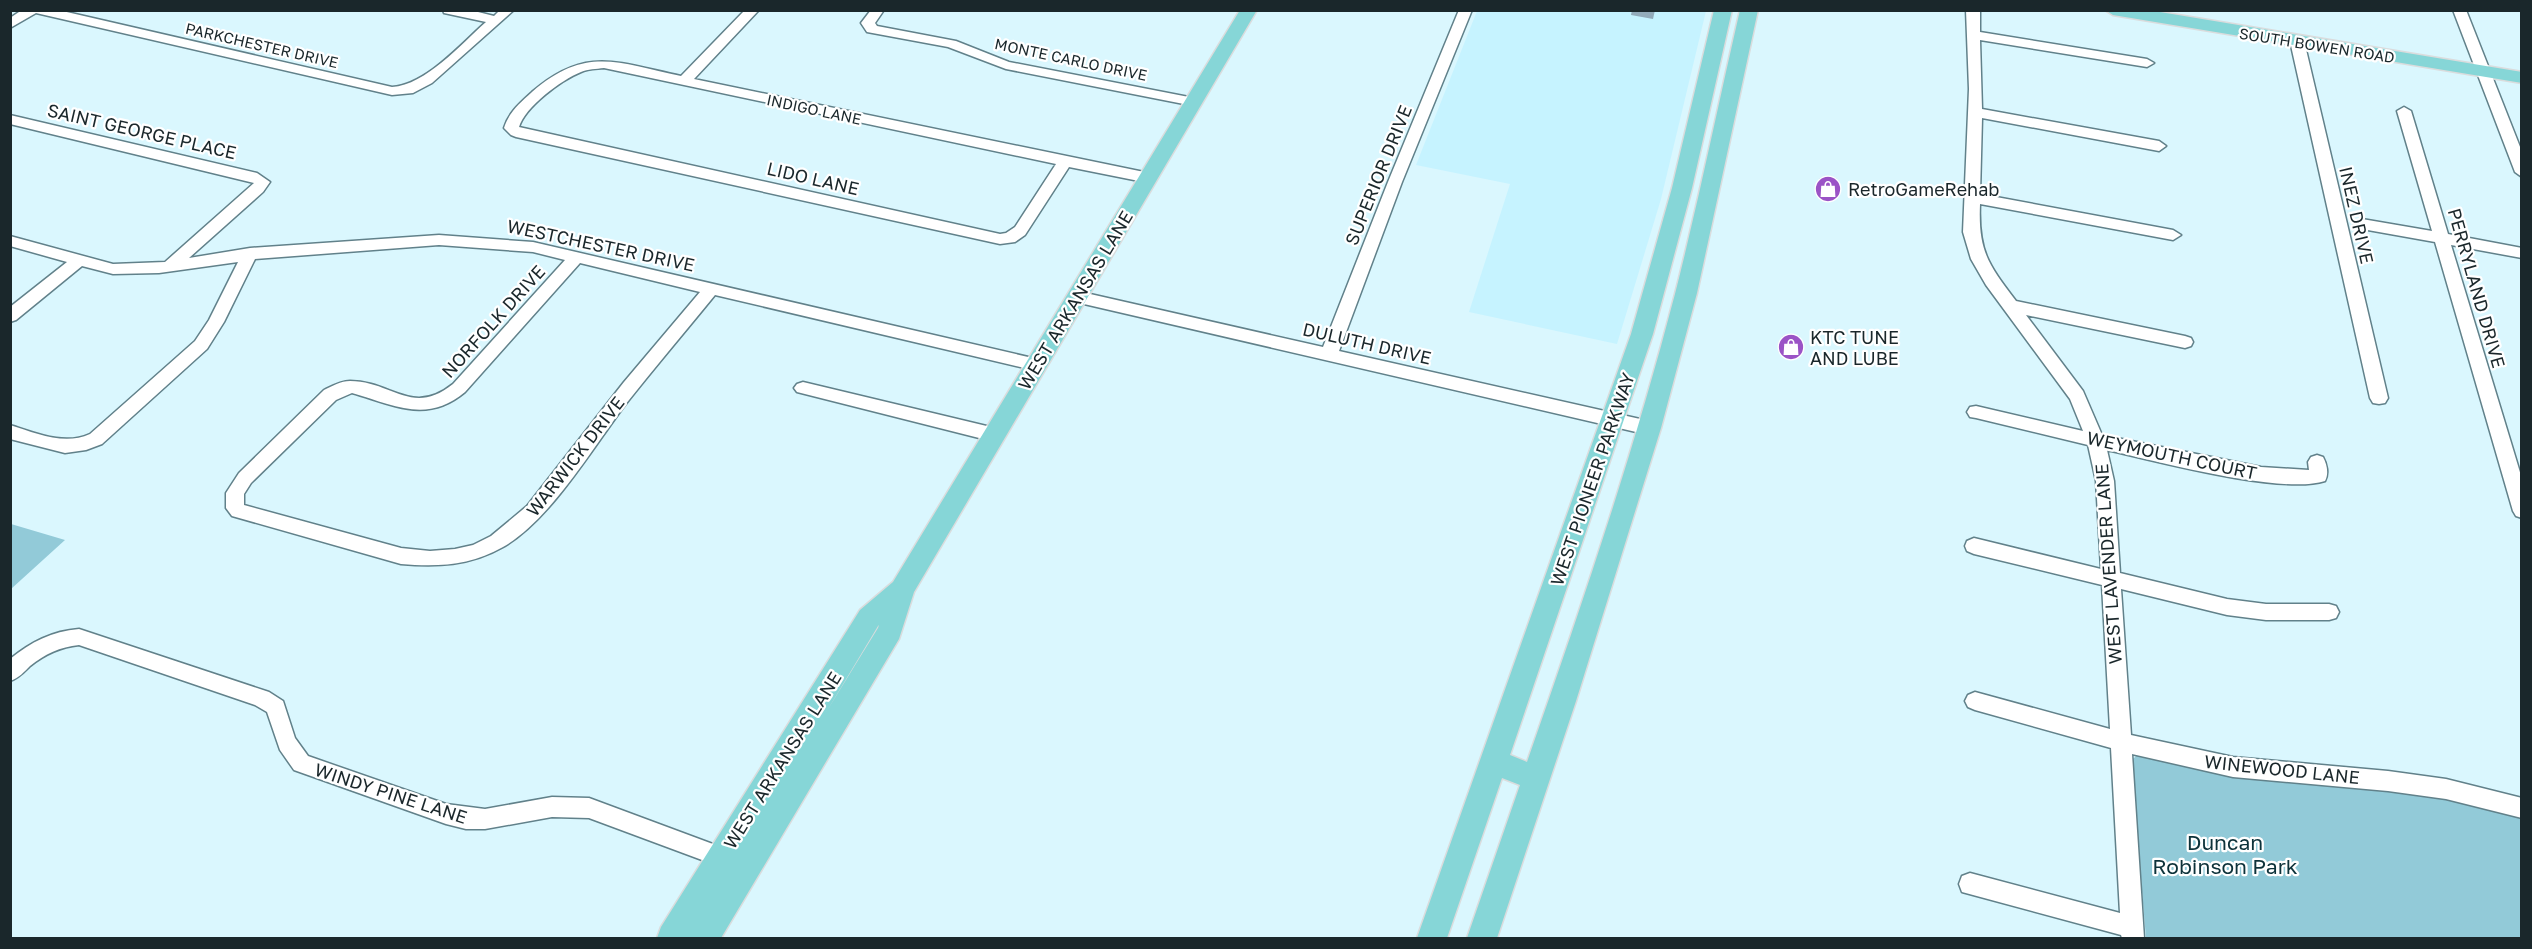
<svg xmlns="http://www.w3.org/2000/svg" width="2532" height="949" font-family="'Golos Text',sans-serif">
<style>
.built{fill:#c6f3ff}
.green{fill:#92cad8}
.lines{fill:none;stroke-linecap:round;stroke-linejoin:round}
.minor-casing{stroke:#61818a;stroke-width:3}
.major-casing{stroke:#dadcdd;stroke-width:3}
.minor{fill:#fff;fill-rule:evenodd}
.major{fill:#86d6d7;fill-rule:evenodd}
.wall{fill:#93abba}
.labels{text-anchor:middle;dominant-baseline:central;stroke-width:4.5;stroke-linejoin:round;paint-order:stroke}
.far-street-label{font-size:15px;fill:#1a272b;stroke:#fff}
.street-label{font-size:18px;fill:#1a272b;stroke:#fff}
.poi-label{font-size:18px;fill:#1a272b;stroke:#fff;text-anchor:start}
.near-park-label{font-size:21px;fill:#0d323a;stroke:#fff}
</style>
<rect width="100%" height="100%" fill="#daf7fe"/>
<path class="built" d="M1477,11H1706L1661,199L1617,344L1469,312L1510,184L1416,165Z"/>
<path class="green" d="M11,524L65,540L11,589L10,524Z
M2139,753L2433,793L2521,816V938H2146L2131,761Z"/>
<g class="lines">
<g class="minor-casing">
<path id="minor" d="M22,10H58L392,87C426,85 461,44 486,22L444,13L443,10H470L494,16L500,10H514L432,83L413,93L392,95L36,13L10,28V18Z
M745,10H759L694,79L1149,173L1156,178L1149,183L1069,167L1025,235L1015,242L1000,244L516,137L511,135L504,128C509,112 520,103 532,92C586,45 618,63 681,76ZM604,68L1056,164L1015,227L1006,233L1000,234L519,127C525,107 561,80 581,72C588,69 596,69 604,68Z
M871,10H884L875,23L877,26L956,41L1009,62L1194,98L1201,102L1194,106L1006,69L948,47L867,32L861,23Z
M1459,10H1472L1402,182L1339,351L1649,421L1655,423L1658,428L1655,433L1649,435L1071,301L1069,297L1071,293L1077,291L1323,347L1388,182Z
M1966,10H1980V32L2147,59L2154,63L2147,67L1980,40L1982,109L2159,141L2166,146L2159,151L1982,118L1980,194L2173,230L2181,235L2173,240L1980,204C1978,251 1988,264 2016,301L2185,336L2191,338L2193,342L2191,346L2185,348L2026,315L2083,391L2102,435L2261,467L2309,470L2308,462L2311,457L2317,455L2323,457C2327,464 2329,474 2325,481C2281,495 2156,461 2107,450L2114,481L2120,573L2227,599L2266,604H2329L2336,606L2339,612L2336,618L2329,620H2266L2227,615L2121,589L2131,735L2233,757L2388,771L2446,779L2522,798V818L2446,799L2388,791L2233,777L2132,754L2144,938H2122L2121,935L1962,892L1959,884L1962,876L1970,873L2120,913L2111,748L1975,710L1968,707L1965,701L1968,695L1975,692L2110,729L2102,585L1974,554L1967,551L1965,546L1967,541L1974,538L2101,569L2096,481L2088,445L1976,418L1970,417L1967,412L1970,407L1976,406L2083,431L2070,399L1986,285L1971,259L1963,232L1969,89Z
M2453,10H2466L2522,152V177L2515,172Z
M2297,37L2304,41L2388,398L2385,403L2379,404L2373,403L2370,398L2290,41Z
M2404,107L2411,111L2448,234L2522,248V258L2451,245L2522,479V518L2516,516L2513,511L2435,242L2362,229L2354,224L2362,219L2432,231L2397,111Z
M10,115L257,173L270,182L263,192L189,258L250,248L439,235L533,242L1037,359L1043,361L1045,365L1043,369L1037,371L715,295C685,332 654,368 625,405C592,449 550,520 503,547C470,566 437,567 401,564L232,516L226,508V493L239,473L324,390C332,386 341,381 350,381C392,381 412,417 453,384L565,260L533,252L439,245L255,259L224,322L207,349L102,444L86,450L65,453L10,439V425C36,433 64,446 90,434L195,341L209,320L238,262L159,273L113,274L82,266L16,320L10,322V307L67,262L10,246V236L113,264L165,262L254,183L10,124ZM580,263L700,292L624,382L527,506L491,536L473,545L455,549L430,551L401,548L244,505V494L251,483L336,400L352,393C394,405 427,424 465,392Z
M803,382L995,428L1001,430L1004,435L1001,440L995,442L797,392L794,388L797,384Z
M79,629L269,692L283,701L295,738L308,756L446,804L485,809L552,797L589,798L737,853L740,860L737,867L729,870L589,818L552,817L485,829H466L446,824L294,770L280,750L267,712L255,705L79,645C60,647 45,654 30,666C24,672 19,678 10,681V659C31,642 52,631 79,629Z"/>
</g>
<g class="major-casing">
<path id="major" d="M1240,10H1257L914,592L899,639L721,938H657L661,927L860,610L893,582ZM879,625L878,628L825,714L878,626Z
M1714,10H1732L1692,188L1653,334L1510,755L1527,762C1581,608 1634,452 1675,294C1699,200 1718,105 1740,10H1758L1697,293L1661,428L1576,701L1497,938H1467L1520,785L1502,778L1447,938H1417L1631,334L1672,188Z
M2105,10H2148L2522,72V83L2113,15Z"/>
</g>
<use href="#minor" class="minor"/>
<use href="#major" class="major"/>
</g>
<path class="wall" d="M1632,10H1655L1653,19L1631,15Z"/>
<defs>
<g id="shop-disc" transform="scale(1.35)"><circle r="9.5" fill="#9b53c6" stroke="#fff"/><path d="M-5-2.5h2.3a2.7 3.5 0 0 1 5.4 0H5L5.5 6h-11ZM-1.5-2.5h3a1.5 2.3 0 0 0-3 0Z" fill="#fff"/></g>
</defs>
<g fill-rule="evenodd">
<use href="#shop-disc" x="1828" y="189"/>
<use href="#shop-disc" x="1791" y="347"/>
</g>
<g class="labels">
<g class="far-street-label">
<text transform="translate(262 45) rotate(13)">PARKCHESTER DRIVE</text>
<text transform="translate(2317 45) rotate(9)">SOUTH BOWEN ROAD</text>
<text transform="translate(1071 59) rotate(12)">MONTE CARLO DRIVE</text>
<text transform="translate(814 109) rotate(12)">INDIGO LANE</text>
</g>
<g class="street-label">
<text transform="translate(142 131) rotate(13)">SAINT GEORGE PLACE</text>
<text transform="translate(1378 175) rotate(-68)">SUPERIOR DRIVE</text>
<text transform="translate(813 178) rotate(13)">LIDO LANE</text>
<text transform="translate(2357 215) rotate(77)">INEZ DRIVE</text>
<text transform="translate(601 245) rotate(12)">WESTCHESTER DRIVE</text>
<text transform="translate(2477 288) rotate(74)">PERRYLAND DRIVE</text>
<text transform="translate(1075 300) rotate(-59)">WEST ARKANSAS LANE</text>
<text transform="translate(493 321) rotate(-48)">NORFOLK DRIVE</text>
<text transform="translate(1367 343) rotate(13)">DULUTH DRIVE</text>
<text transform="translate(2172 455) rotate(12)">WEYMOUTH COURT</text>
<text transform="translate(575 456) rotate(-52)">WARWICK DRIVE</text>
<text transform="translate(1592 479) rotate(-71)">WEST PIONEER PARKWAY</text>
<text transform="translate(2108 564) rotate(-94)">WEST LAVENDER LANE</text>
<text transform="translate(782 760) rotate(-58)">WEST ARKANSAS LANE</text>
<text transform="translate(2282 769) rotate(6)">WINEWOOD LANE</text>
<text transform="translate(391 793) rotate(18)">WINDY PINE LANE</text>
</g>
<g class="poi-label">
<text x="1848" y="189">RetroGameRehab</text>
<text x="1810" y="337">KTC TUNE<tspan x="1810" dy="21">AND LUBE</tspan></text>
</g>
<g class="near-park-label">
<text x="2225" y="842">Duncan<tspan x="2225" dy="24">Robinson Park</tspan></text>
</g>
</g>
<rect width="2532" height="949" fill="none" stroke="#1a272b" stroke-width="24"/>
</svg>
